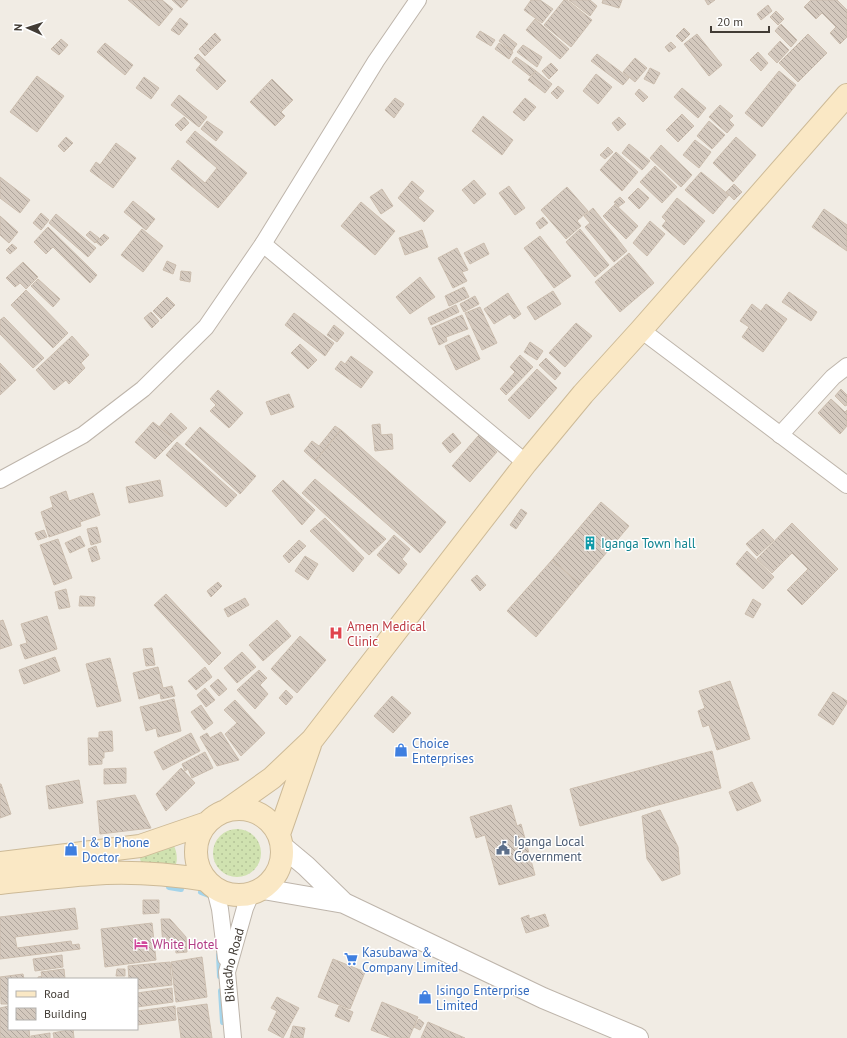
<svg xmlns="http://www.w3.org/2000/svg" width="847" height="1038" font-family="'PT Sans',sans-serif">
<style>
.green{fill:url(#green-dots)}
.lines{fill:none;stroke-linecap:round;stroke-linejoin:round}
.stream{stroke:#a4d4ea;stroke-width:6}
.building{fill:url(#building-back-hatch);stroke:#ccbeaf}
.minor-casing{stroke:#beb5ab;stroke-width:18}
.tertiary-casing{stroke:#beb5ab;stroke-width:22}
.secondary-casing{stroke:#cdba97;stroke-width:24}
.minor{stroke:#fff;stroke-width:16}
.tertiary{stroke:#fff;stroke-width:20}
.secondary{stroke:#fae8c5;stroke-width:22}
.labels{text-anchor:middle;dominant-baseline:central;stroke-width:3;stroke-linejoin:round;paint-order:stroke}
.culture-label{font-size:13px;fill:#0d838f;stroke:#fff;text-anchor:start}
.health-label{font-size:13px;fill:#be3a42;stroke:#fff;text-anchor:start}
.shop-label{font-size:13px;fill:#366cbe;stroke:#fff;text-anchor:start}
.service-label{font-size:13px;fill:#4e5e75;stroke:#fff;text-anchor:start}
.hotel-label{font-size:13px;fill:#b23c85;stroke:#fff;text-anchor:start}
.street-label{font-size:13px;fill:#423c35;stroke:#fff}
</style>
<defs>
<pattern id="green-dots" width="8" height="8" patternUnits="userSpaceOnUse"><rect width="8" height="8" fill="#d0e2b0"/><path d="M2 2h.1M6 6h.1" fill="none" stroke="#b4c398" stroke-width="1.8" stroke-linecap="round"/></pattern>
<pattern id="building-back-hatch" width="6" height="6" patternUnits="userSpaceOnUse"><rect width="6" height="6" fill="#d4c9be"/><path d="M-1 5l2 2M0 0l6 6M5-1l2 2" fill="none" stroke="#aea49b"/></pattern>
</defs>
<rect width="100%" height="100%" fill="#f1ece4"/>
<path class="green" d="M213 853a24 24 0 1 1 48 0a24 24 0 1 1-48 0Z
M170,846H174C177,852 178,861 175,866L141,862L140,859L141,856Z"/>
<g class="lines">
<path class="stream" d="M169,887L181,889
M201,892L214,897
M219,955L220,976
M221,991L223,1022"/>
</g>
<path class="building" d="M128,0H162L173,9L159,26Z
M172,0H188L181,8Z
M531,0H540L553,9L542,23L524,10Z
M564,0H567L592,20L571,47L544,25Z
M569,0H590L597,6L590,16Z
M603,0H622L619,8L602,3Z
M705,0H715L708,5Z
M811,0H837L847,10V37L840,44L830,33L836,27L822,13L816,19L804,7Z
M768,5L772,11L761,20L757,14Z
M776,11L784,19L778,25L770,17Z
M180,18L188,24L179,35L171,30Z
M535,19L569,49L560,59L526,30Z
M781,24L797,40L791,47L775,31Z
M684,28L690,34L682,42L676,36Z
M480,31L495,40L491,46L476,37Z
M215,33L221,40L205,56L199,49Z
M504,34L517,44L512,51L499,41Z
M697,34L722,65L709,76L684,44Z
M808,34L827,53L798,82L779,63Z
M61,39L68,45L59,55L51,49Z
M780,41L789,50L777,63L768,54Z
M671,42L676,47L669,52L665,47Z
M105,43L133,65L125,75L97,52Z
M499,43L513,52L509,59L495,49Z
M523,45L542,57L537,67L517,52Z
M758,52L768,63L761,71L750,60Z
M198,54L226,81L217,90L196,70L201,64L194,58Z
M597,54L629,78L623,85L591,61Z
M516,57L536,71L530,76L512,62Z
M635,58L647,68L635,82L623,72Z
M551,63L558,70L549,79L542,71Z
M650,68L660,73L654,84L644,79Z
M536,71L552,84L545,93L528,80Z
M779,71L796,85L762,127L745,113Z
M596,74L612,87L598,104L583,91Z
M37,76L64,96L37,132L10,112Z
M144,77L159,88L151,99L136,88Z
M272,79L293,100L281,112L285,116L275,126L250,102Z
M558,86L564,91L557,99L551,93Z
M682,88L706,108L698,118L674,97Z
M639,89L648,97L643,102L635,94Z
M179,95L207,117L199,127L171,105Z
M395,98L404,104L394,118L385,110Z
M525,98L536,107L524,121L513,112Z
M720,105L733,116L729,120L734,125L727,133L709,117Z
M682,114L694,126L678,142L666,130Z
M483,116L513,140L502,155L472,131Z
M184,117L189,123L181,131L175,125Z
M619,117L626,124L618,131L612,123Z
M207,121L223,132L216,141L201,129Z
M709,121L725,135L712,149L697,136Z
M195,131L247,173L218,208L171,169L178,160L205,183L217,168L186,142Z
M66,137L73,143L64,152L58,146Z
M736,137L756,155L733,182L713,163Z
M695,140L711,152L699,168L683,155Z
M116,143L136,158L113,188L90,171L96,162L100,165Z
M629,144L650,161L642,170L622,153Z
M661,145L692,175L681,187L650,158Z
M608,147L613,152L605,159L600,155Z
M616,152L638,172L622,191L600,170Z
M655,166L677,187L662,203L640,182Z
M701,172L729,195L713,214L685,190Z
M0,177L30,200L20,213L0,198Z
M474,180L486,194L474,204L462,190Z
M412,181L424,191L418,198L434,211L424,222L398,198Z
M734,184L742,192L734,200L726,192Z
M509,186L525,208L515,215L499,193Z
M567,187L588,211L577,221L581,226L566,239L541,210Z
M638,188L649,198L639,209L628,198Z
M382,189L393,206L381,214L370,197Z
M620,197L625,202L618,207L614,202Z
M677,198L705,221L684,245L662,226L666,221L662,217Z
M133,201L155,219L146,230L124,212Z
M361,202L395,231L375,255L341,226Z
M615,204L638,226L626,239L603,216Z
M593,208L627,251L614,262L585,227L590,223L584,216Z
M824,209L847,225V251L812,227Z
M41,213L49,220L41,230L33,223Z
M56,214L96,248L88,257L49,223Z
M0,216L18,232L9,243L0,235Z
M543,217L548,223L540,229L536,223Z
M650,221L665,234L647,256L633,243Z
M48,227L97,275L90,283L53,247L46,254L34,242Z
M142,229L163,246L143,272L121,255Z
M580,229L609,265L595,277L566,242Z
M422,230L428,247L405,255L399,238Z
M90,231L99,238L95,243L86,235Z
M104,234L109,238L101,246L96,242Z
M540,236L571,276L554,288L524,248Z
M484,243L489,254L470,264L464,253Z
M12,244L17,248L10,254L6,250Z
M457,248L468,270L462,272L467,281L453,288L438,258Z
M629,253L654,283L620,312L595,282Z
M167,261L176,265L173,274L163,270Z
M23,262L38,277L26,289L20,283L15,287L6,278Z
M181,271L191,272L190,282L180,280Z
M420,277L435,297L410,314L396,297Z
M38,279L60,299L53,307L31,286Z
M464,287L469,297L449,306L445,296Z
M26,290L68,333L53,348L11,305Z
M553,291L561,304L535,320L527,307Z
M789,292L817,312L811,321L782,302Z
M508,293L521,314L514,319L510,314L494,324L484,309Z
M475,296L479,304L464,312L460,304Z
M167,297L175,305L161,319L153,311Z
M752,304L761,311L766,304L787,319L763,352L742,337L749,327L740,321Z
M456,305L459,312L431,325L428,318Z
M480,307L497,343L482,350L465,313Z
M151,312L159,321L152,328L144,318Z
M294,313L334,343L325,356L285,325Z
M462,315L468,329L446,337L447,341L439,345L432,328Z
M4,317L44,358L33,368L0,334V320Z
M576,323L592,336L565,367L549,353Z
M334,325L344,333L337,342L327,335Z
M469,335L480,359L456,370L445,346Z
M72,336L89,355L81,363L85,368L69,384L66,380L54,390L36,370Z
M530,342L543,351L537,360L524,352Z
M300,344L317,360L308,369L291,353Z
M520,355L533,367L506,395L500,389L515,372L510,367Z
M351,356L373,372L361,388L335,369L341,361L345,364Z
M546,358L561,373L555,380L539,365Z
M0,363L16,380L0,395Z
M537,369L557,388L529,419L508,400Z
M841,389L847,395V405L845,406L835,396Z
M218,390L243,413L229,428L210,411L216,405L210,399Z
M289,394L294,407L271,415L266,402Z
M831,399L845,412L847,410V426L840,434L818,413Z
M171,413L187,428L175,439L159,427Z
M153,422L175,439L155,459L135,442Z
M380,424L381,435L392,434L393,449L375,451L372,425Z
M335,426L341,430L315,461L304,451L312,441L319,446Z
M200,427L256,476L240,494L185,444Z
M341,430L446,522L420,553L315,461Z
M453,433L461,443L450,453L442,443Z
M479,435L497,452L470,482L452,466Z
M177,442L237,495L226,507L166,455Z
M315,479L386,539L369,555L302,493Z
M160,480L163,496L129,503L126,487Z
M283,480L315,510L302,525L272,491Z
M66,491L69,501L93,493L100,515L80,522L81,526L49,537L41,512L53,507L50,497Z
M601,502L629,526L580,584L552,560Z
M521,509L527,513L516,529L510,525Z
M325,518L364,558L353,572L310,531Z
M792,523L838,569L802,605L787,590L808,569L792,553L772,573L757,559Z
M97,527L101,542L91,545L87,529Z
M763,529L774,540L757,556L746,544Z
M44,530L47,537L38,540L35,533Z
M394,535L410,549L402,559L407,564L399,574L377,555Z
M80,536L85,546L70,553L65,543Z
M58,539L72,578L54,585L40,545Z
M299,540L306,546L289,563L283,556Z
M96,546L100,559L92,562L88,549Z
M747,551L774,577L763,589L736,564Z
M305,556L318,564L308,580L295,571Z
M552,560L580,584L536,637L507,611Z
M477,575L486,585L480,591L471,580Z
M218,582L222,586L211,597L207,591Z
M66,589L70,607L59,609L55,592Z
M166,594L221,653L209,665L154,605Z
M80,596L95,597L94,606H79Z
M245,598L249,605L228,617L224,609Z
M753,599L761,604L753,618L745,614Z
M47,616L57,649L25,659L20,645L27,643L21,624Z
M3,620L12,645L0,649V621Z
M277,620L291,636L263,661L249,645Z
M300,636L326,660L297,693L271,669Z
M152,648L155,665L146,666L143,649Z
M242,652L256,667L237,683L224,668Z
M55,657L60,671L24,684L19,670Z
M110,658L121,701L97,707L86,664Z
M158,667L163,688L172,686L175,696L161,699L160,693L139,699L133,673Z
M205,667L212,677L196,690L188,681Z
M259,670L267,678L260,685L268,694L255,709L237,690Z
M218,679L227,689L219,696L210,686Z
M730,681L750,739L717,750L709,725L703,727L698,711L705,708L699,691Z
M205,688L215,700L206,707L197,695Z
M286,690L293,697L286,705L279,698Z
M833,692L847,701V703L833,725L818,715Z
M392,696L411,713L393,733L374,716Z
M174,699L181,731L158,737L156,728L146,731L140,707Z
M235,700L265,733L241,756L225,734L237,723L224,710Z
M201,705L213,723L204,730L191,712Z
M112,731L113,751L104,752V758H102V764L89,765L88,738H99V732Z
M221,732L239,760L217,766L200,737L207,733L210,738Z
M191,733L200,751L163,770L154,752Z
M712,751L721,788L580,826L570,789Z
M205,752L213,768L192,778L188,769L185,771L182,764Z
M126,768V783L104,784V769Z
M181,768L195,783L166,811L156,794Z
M79,780L83,803L49,809L46,786Z
M752,782L761,801L737,811L729,792Z
M0,784H1L11,814L0,818Z
M135,795L151,828L100,834L97,801Z
M511,805L517,826L521,824L535,875L499,885L485,835L476,838L470,817Z
M660,810L678,847L680,874L662,881L647,859L642,816Z
M143,900H159V913L143,914Z
M75,908L78,929L15,937L17,948L71,941L72,945L79,944L80,949L0,959V917Z
M545,914L549,926L526,933L521,918L529,915V919Z
M161,919H170L186,937L187,952L176,953L175,944L163,946Z
M152,923L156,960L105,967L101,929Z
M62,955L63,967L35,971L33,959Z
M202,957L207,997L176,1002L171,962Z
M333,959L365,972L350,1009L318,997Z
M170,962L172,985L137,989V979H129L128,966Z
M64,969L65,979H38V977L42,976L41,972Z
M117,969H125V976H116Z
M23,974L24,979H9V1004H1L0,977Z
M172,988L173,1002L137,1007V993Z
M277,997L299,1008L283,1038L268,1030L277,1011L271,1008Z
M382,1002L418,1017L409,1038H392L371,1030Z
M207,1004L212,1038H181L177,1008Z
M9,1006V1029H29L30,1038H0V1008Z
M175,1006L176,1020L137,1025V1011Z
M339,1006L353,1012L349,1022L335,1016Z
M419,1019L424,1023L420,1030L414,1027Z
M428,1022L465,1038H421Z
M293,1026L305,1028L303,1038H290Z
M73,1029L74,1038H54L53,1033Z
M50,1033V1038H31V1036Z"/>
<g class="lines">
<g class="minor-casing">
<g id="minor">
<path d="M263,244L526,463"/>
<path d="M641,330L847,485"/>
<path d="M780,435L833,377L847,366"/>
<path d="M0,480L83,435L143,389L206,327L263,244L376,61L418,0"/>
<path d="M215,889L220,909L226,958"/>
<path id="s1" d="M233,1038L227,972L245,908L251,894"/>
</g>
</g>
<g class="tertiary-casing">
<path id="tertiary" d="M282,846L306,866L344,903
M263,889L344,903L543,998L638,1038"/>
</g>
<g class="secondary-casing">
<path id="secondary" d="M196 852a43 43 0 1 1 86 0a43 43 0 1 1-86 0Z
M227,810L272,778L312,740L526,463L583,394L641,330L847,95
M279,834L310,745
M0,863L140,846L207,823
M0,883C30,880 61,876 91,874C129,871 168,874 206,880"/>
</g>
<use href="#minor" class="minor"/>
<use href="#tertiary" class="tertiary"/>
<use href="#secondary" class="secondary"/>
</g>
<defs>
<g id="building-bare" transform="scale(1.08)"><path d="M-4-6H4V6H1V3H-1V6H-4ZM-2.5-4.3h1.7v1.8h-1.7ZM.8-4.3h1.7v1.8H.8ZM-2.5-1h1.7V.8h-1.7ZM.8-1h1.7V.8H.8Z" fill="#0f9aa8" stroke="#fff" stroke-width="2.5" paint-order="stroke"/></g>
<g id="hospital-bare" transform="scale(1.08)"><path d="M-5-5h3v3.5h4V-5h3V5h-3V1.5h-4V5h-3Z" fill="#e0444e" stroke="#fff" stroke-width="2.5" paint-order="stroke"/></g>
<g id="shop-bare" transform="scale(1.08)"><path d="M-5-2.5h2.3a2.7 3.5 0 0 1 5.4 0H5L5.5 6h-11ZM-1.5-2.5h3a1.5 2.3 0 0 0-3 0Z" fill="#3f7fe0" stroke="#fff" stroke-width="2.5" paint-order="stroke"/></g>
<g id="civic-bare" transform="scale(1.08)"><path d="M-.6-6.5H3V-4.5H.6V-3L4-1V1h2V6H-6V1h2V-1L-.6-3ZM-1.2 2.5V6h2.4V2.5Z" fill="#5c6f8a" stroke="#fff" stroke-width="2.5" paint-order="stroke"/></g>
<g id="hotel-bare" transform="scale(1.08)"><path d="M-6-4.5h1.5V1H6V5H4.5V3h-9V5H-6ZM-4 0a1.8 1.8 0 1 1 3.6 0ZM.5 0V-2.5h3Q6-2.5 6 0Z" fill="#d1479c" stroke="#fff" stroke-width="2.5" paint-order="stroke"/></g>
<g id="supermarket-bare" transform="scale(1.08)"><path d="M-6-5.5h2.5l.6 2H6L4.5 2H-2.5L-4.4-4H-6ZM-1.5 3.2a1.3 1.3 0 1 0 .1 0ZM3 3.2a1.3 1.3 0 1 0 .1 0Z" fill="#3f7fe0" stroke="#fff" stroke-width="2.5" paint-order="stroke"/></g>
</defs>
<g fill-rule="evenodd">
<use href="#building-bare" x="590" y="543"/>
<use href="#hospital-bare" x="336" y="633"/>
<use href="#shop-bare" x="401" y="750"/>
<use href="#civic-bare" x="503" y="848"/>
<use href="#shop-bare" x="71" y="849"/>
<use href="#hotel-bare" x="141" y="944"/>
<use href="#supermarket-bare" x="351" y="959"/>
<use href="#shop-bare" x="425" y="997"/>
</g>
<g class="labels">
<g class="culture-label">
<text x="601" y="543">Iganga Town hall</text>
</g>
<g class="health-label">
<text x="347" y="626">Amen Medical<tspan x="347" dy="15">Clinic</tspan></text>
</g>
<g class="shop-label">
<text x="412" y="743">Choice<tspan x="412" dy="15">Enterprises</tspan></text>
<text x="82" y="842">I &amp; B Phone<tspan x="82" dy="15">Doctor</tspan></text>
<text x="362" y="952">Kasubawa &amp;<tspan x="362" dy="15">Company Limited</tspan></text>
<text x="436" y="990">Isingo Enterprise<tspan x="436" dy="15">Limited</tspan></text>
</g>
<g class="service-label">
<text x="514" y="841">Iganga Local<tspan x="514" dy="15">Government</tspan></text>
</g>
<g class="hotel-label">
<text x="152" y="944">White Hotel</text>
</g>
<g class="street-label">
<text stroke="none"><textPath href="#s1" startOffset="74">Bikadho Road</textPath></text>
</g>
</g>
<rect x="8" y="978" width="130" height="52" fill="#ffffff" stroke="#b3b1ae"/>
<rect x="16" y="991" width="20" height="6" fill="#fae8c5" stroke="#b3b1ae"/>
<text x="44" y="998" font-size="12" fill="#423c35">Road</text>
<rect x="16" y="1008" width="20" height="12" fill="url(#building-back-hatch)" stroke="#b3b1ae"/>
<text x="44" y="1018" font-size="12" fill="#423c35">Building</text>
<g transform="translate(28 28) rotate(273)" stroke="#ffffff" stroke-width="3" paint-order="stroke">
<path d="M0-3L7 15L0 10L-7 15Z" fill="#423c35"/>
<text y="-6" font-size="11" font-weight="bold" text-anchor="middle" fill="#423c35">N</text>
</g>
<path d="M711 26v6h58v-6" fill="none" stroke="#423c35" stroke-width="2"/>
<text x="717" y="26" font-size="12" fill="#423c35" stroke="#ffffff" stroke-width="3" paint-order="stroke">20 m</text>
</svg>
